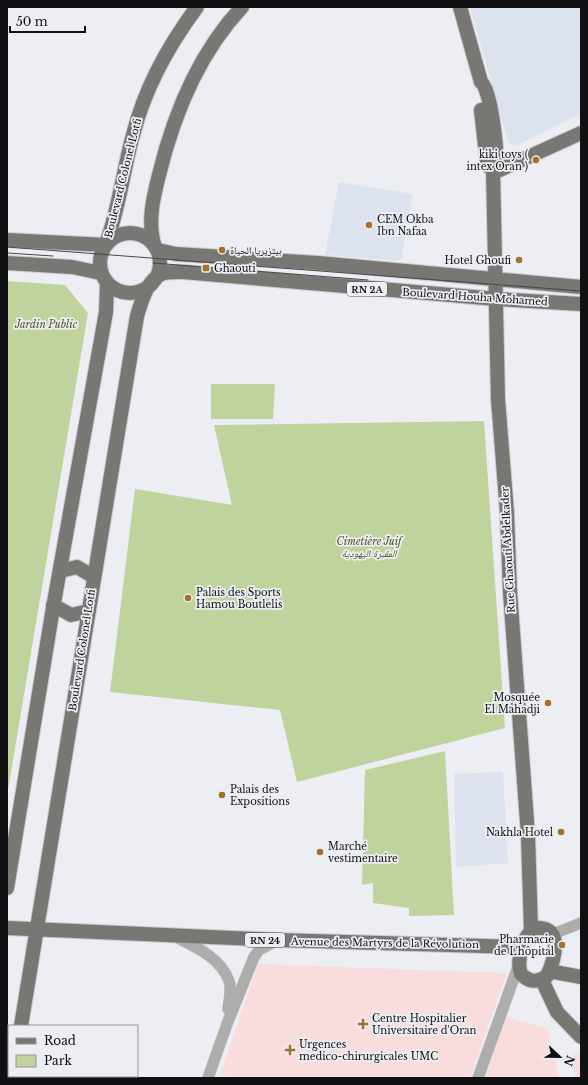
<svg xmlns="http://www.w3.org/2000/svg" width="588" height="1085" font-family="'Libre Baskerville','Noto Naskh Arabic',serif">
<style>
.built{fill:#dde3ee}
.medical{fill:#f8dddc}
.green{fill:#c0d39d}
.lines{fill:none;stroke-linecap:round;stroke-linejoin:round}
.minor-casing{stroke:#c9cacf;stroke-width:12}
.major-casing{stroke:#c9cacf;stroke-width:16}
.minor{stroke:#aeadab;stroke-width:11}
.major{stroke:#787773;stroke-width:14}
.tram{stroke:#48484b;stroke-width:1}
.poi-dot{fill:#a47129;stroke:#eceef3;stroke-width:1.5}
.labels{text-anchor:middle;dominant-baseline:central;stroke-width:3.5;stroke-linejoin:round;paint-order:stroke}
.shield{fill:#eceef3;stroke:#525356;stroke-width:1}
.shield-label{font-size:9px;font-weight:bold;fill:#101012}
.poi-label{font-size:10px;fill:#101012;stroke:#eceef3;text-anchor:start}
.street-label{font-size:10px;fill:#101012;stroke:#eceef3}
.park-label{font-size:10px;font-style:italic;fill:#485820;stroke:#eceef3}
</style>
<rect width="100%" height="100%" fill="#eceef3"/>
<path class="built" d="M470,7H581V114L515,146L508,142Z
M339,182L413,194L401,261L325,255Z
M503,772L508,863L456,867L454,774Z"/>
<path class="medical" d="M258,964L507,973L470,1078H233L220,1075Z
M506,1017L548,1029L559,1078H485Z
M579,1052L581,1054V1078H576L570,1057Z"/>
<path class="green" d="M7,281L65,285L88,313L7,796Z
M211,384H275L273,419H211Z
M484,421L505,728L297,782L280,710L110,692L135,489L232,505L214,425Z
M445,751L454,915L409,916V908L373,903V883L362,885L365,770Z"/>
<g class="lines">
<g class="minor-casing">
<path id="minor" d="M553,934L581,923
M176,937C196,947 221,958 229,981C232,989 229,1001 228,1009
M208,1078L227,1024L254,957L259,950L276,941
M478,1078L519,964"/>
</g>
<g class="major-casing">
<path id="major" d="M460,7L481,82C491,89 498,153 496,166L493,169L498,399L507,513L510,592L528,835L531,930
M481,110L487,163L489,167L493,169
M493,173L581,133
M100 263a30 30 0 1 1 60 0a30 30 0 1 1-60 0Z
M7,240L106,245
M106,244C119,209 123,171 133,135C145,87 168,46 197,7
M155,247C147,224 153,198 159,175C174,113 198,54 242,7
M158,250L176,254L318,263L581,287
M7,263L72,267L101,273
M60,571L77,567L94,577
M53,605L71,615L89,611
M7,888L53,608L106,312L107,284
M7,928L277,940L523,947
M536,928C565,926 554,961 547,976C537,983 529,982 521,974C516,961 523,934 536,928Z
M549,971L581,977
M542,980L557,1012L581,1037
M21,1026L137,316C141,303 146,284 158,276C164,271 176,272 183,272L497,299L581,304
M13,1078V1076"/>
</g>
<use href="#minor" class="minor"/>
<use href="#major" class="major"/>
<path class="tram" d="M7,247L581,291
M7,253L53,256
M153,263L368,280"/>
</g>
<g class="poi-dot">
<circle cx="536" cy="160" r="4"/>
<circle cx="369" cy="225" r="4"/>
<circle cx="222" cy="250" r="4"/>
<circle cx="519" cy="260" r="4"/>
<rect x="202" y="264" width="8" height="8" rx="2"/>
<circle cx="188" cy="598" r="4"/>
<circle cx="548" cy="703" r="4"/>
<circle cx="222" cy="795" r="4"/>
<circle cx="561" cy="832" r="4"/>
<circle cx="320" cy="852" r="4"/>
<circle cx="562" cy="945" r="4"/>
<path d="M361 1018h4v4h4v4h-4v4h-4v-4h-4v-4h4z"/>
<path d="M288 1044h4v4h4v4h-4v4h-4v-4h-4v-4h4z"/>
</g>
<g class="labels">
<g class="shield">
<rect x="347" y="282" width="40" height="14" rx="3"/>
<rect x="245" y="933" width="40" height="14" rx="3"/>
</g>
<g class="shield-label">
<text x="367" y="289">RN 2A</text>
<text x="265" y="940">RN 24</text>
</g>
<g class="poi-label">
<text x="528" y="154" text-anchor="end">kiki toys (<tspan x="528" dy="12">intex Oran )</tspan></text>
<text x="377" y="219">CEM Okba<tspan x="377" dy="12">Ibn Nafaa</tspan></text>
<text x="230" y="250">بيتزيريا الحياة</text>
<text x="511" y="260" text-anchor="end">Hotel Ghoufi</text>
<text x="214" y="268">Ghaouti</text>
<text x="196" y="592">Palais des Sports<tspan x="196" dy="12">Hamou Boutlelis</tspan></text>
<text x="540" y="697" text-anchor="end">Mosquée<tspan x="540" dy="12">El Mahadji</tspan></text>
<text x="230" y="789">Palais des<tspan x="230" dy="12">Expositions</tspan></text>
<text x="553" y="832" text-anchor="end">Nakhla Hotel</text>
<text x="328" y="846">Marché<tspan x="328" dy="12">vestimentaire</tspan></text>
<text x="554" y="939" text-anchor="end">Pharmacie<tspan x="554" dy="12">de L'hôpital</tspan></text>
<text x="372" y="1018">Centre Hospitalier<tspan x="372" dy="12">Universitaire d'Oran</tspan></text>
<text x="299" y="1044">Urgences<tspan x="299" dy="12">medico-chirurgicales UMC</tspan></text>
</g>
<g class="street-label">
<text transform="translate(123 178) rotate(-76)">Boulevard Colonel Lotfi</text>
<text transform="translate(475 297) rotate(4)">Boulevard Houha Mohamed</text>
<text transform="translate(508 550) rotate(-93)">Rue Ghaouti Abdelkader</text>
<text transform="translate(82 650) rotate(-81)">Boulevard Colonel Lotfi</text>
<text transform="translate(385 943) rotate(1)">Avenue des Martyrs de la Révolution</text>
</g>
<g class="park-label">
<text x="46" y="324">Jardin Public</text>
<text x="369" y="541">Cimetière Juif<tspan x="369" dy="12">المقبرة اليهودية</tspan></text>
</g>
</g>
<rect width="588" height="1085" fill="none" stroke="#101012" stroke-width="16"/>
<rect x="8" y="1025" width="130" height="52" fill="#eceef3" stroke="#949599"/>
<rect x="16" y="1038" width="20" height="6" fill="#787773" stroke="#949599"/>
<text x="44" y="1045" font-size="12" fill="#101012">Road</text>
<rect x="16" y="1055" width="20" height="12" fill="#c0d39d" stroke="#949599"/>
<text x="44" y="1065" font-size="12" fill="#101012">Park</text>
<g transform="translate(560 1057) rotate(112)" stroke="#eceef3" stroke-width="3" paint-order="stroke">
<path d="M0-3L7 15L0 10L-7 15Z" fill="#101012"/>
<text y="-6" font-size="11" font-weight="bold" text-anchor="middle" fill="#101012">N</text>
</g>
<path d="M10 26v6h75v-6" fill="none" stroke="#101012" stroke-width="2"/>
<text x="16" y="26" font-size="12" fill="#101012" stroke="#eceef3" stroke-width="3" paint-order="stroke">50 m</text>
</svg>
